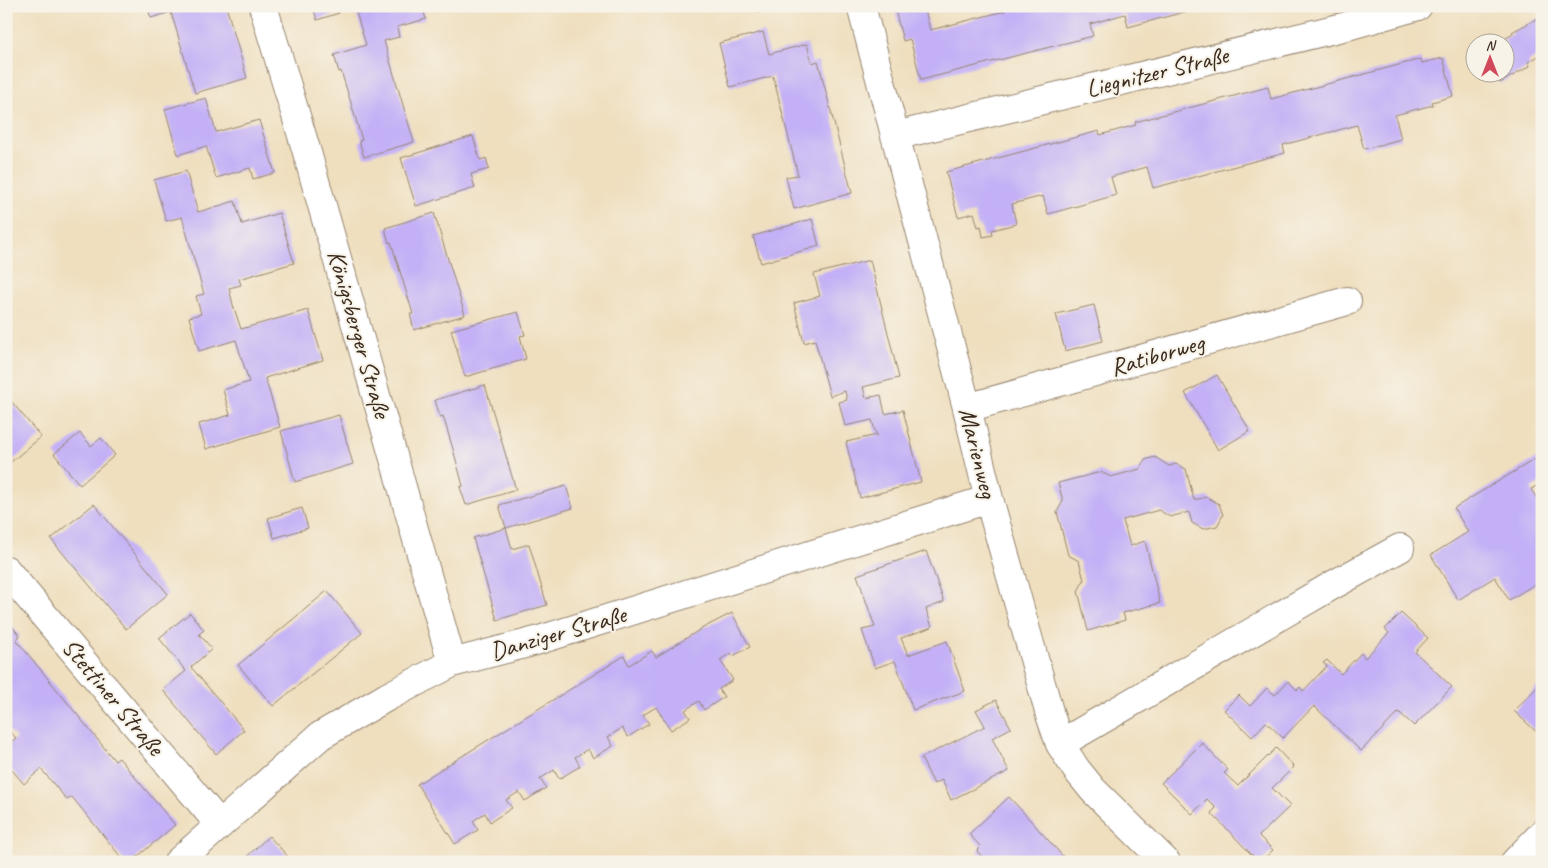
<svg xmlns="http://www.w3.org/2000/svg" width="1548" height="868" font-family="Caveat,sans-serif">
<style>
.building{fill:#c3b0f6}
.lines{fill:none;stroke-linecap:round;stroke-linejoin:round}
.minor-casing{stroke:#95846e;stroke-width:30}
.minor{stroke:#fff;stroke-width:28}
.labels{text-anchor:middle;dominant-baseline:central;stroke-width:4;stroke-linejoin:round;paint-order:stroke}
.street-label{font-size:25px;fill:#3b2a1e;stroke:#f7f3e8}
</style>
<rect width="100%" height="100%" fill="#f7f3e8"/>
<filter id="ink" filterUnits="userSpaceOnUse"><feTurbulence type="fractalNoise" baseFrequency=".02" numOctaves="2"/><feDisplacementMap in="SourceGraphic" scale="10" xChannelSelector="R" yChannelSelector="G"/><feConvolveMatrix kernelMatrix="1 2 1 2 8 2 1 2 1" color-interpolation-filters="sRGB"/></filter>
<filter id="wash" filterUnits="userSpaceOnUse"><feTurbulence type="fractalNoise" baseFrequency=".0096" numOctaves="4" result="noise"/><feDisplacementMap in="SourceGraphic" scale="20" xChannelSelector="R" yChannelSelector="G"/><feGaussianBlur stdDeviation="1.12" result="paint"/><feColorMatrix in="noise" values="0 0 0 0 0 0 0 0 0 0 0 0 0 0 0 0 0 1.4 0 .05"/><feComposite in="paint" operator="in"/></filter>
<g filter="url(#wash)">
<rect width="100%" height="100%" fill="#efdfbf"/>
<g id="blocks">
<path class="building" d="M147,6H226L247,78L195,93L171,12L151,18Z
M313,6H337L339,13L317,20Z
M364,6H397V8L404,6H422L426,19L397,27L399,37L384,41L414,142L364,157L359,141L362,140L351,103L341,71L339,72L334,55L366,45L355,9Z
M756,6H777V7L758,12Z
M894,6H924L930,30L1005,11L1004,6L1203,7L1128,27L1125,14L1090,24L1093,36L921,80L910,39L903,41Z
M1542,16V54L1528,62L1530,66L1500,83L1494,72H1506V42H1499L1513,34L1512,32Z
M763,32L769,54L807,44L812,63L818,61L852,193L794,209L786,177L798,175L773,76L730,87L719,43Z
M1443,58L1453,96L1432,102L1433,105L1395,115L1401,139L1364,149L1357,125L1283,145L1285,153L1153,188L1147,167L1111,177L1116,195L1081,205L1048,214L1043,196L1012,204L1016,224L992,230L993,235L983,237L981,226L978,227L974,213L958,217L946,172L1099,131L1100,135L1136,125L1135,122L1268,87L1271,99L1421,59L1422,63Z
M206,98L216,132L259,120L275,173L253,179L250,168L216,178L206,146L178,155L165,109Z
M473,136L480,160L486,158L489,169L471,174L475,188L416,206L401,158Z
M186,171L198,212L235,201L242,224L279,213L294,263L239,279L241,285L229,288L233,305L241,329L308,310L323,360L265,378L280,427L206,449L199,424L230,415L223,390L249,382L236,340L199,351L189,317L201,314L196,296L204,294L182,217L166,221L154,180Z
M434,213L465,315L414,330L410,314H413L391,242L389,243L385,228Z
M812,219L819,246L761,263L753,236Z
M870,260L899,378L863,387L866,398L881,395L885,414L903,410L921,482L860,498L846,442L877,435L875,431L872,420L845,426L839,402L847,400L845,391L830,396L815,340L804,343L794,303L820,296L814,274Z
M1094,305L1103,341L1065,351L1056,314Z
M518,312L525,335L520,336L526,359L465,377L451,330Z
M1217,375L1250,431L1218,450L1185,393Z
M485,385L516,490L466,505L460,487L463,486L453,449L443,416L440,417L435,400Z
M6,395L41,437L6,466Z
M339,415L353,464L295,482L281,431Z
M80,433L91,446L101,438L115,455L80,485L54,454Z
M1542,455V483L1531,489L1542,507V580L1509,600L1495,577L1458,600L1431,555L1468,532L1454,508Z
M1155,457L1169,466L1176,464L1186,469L1194,500L1207,497L1219,504L1223,515L1217,526L1203,529L1192,523L1189,512L1170,517L1159,510L1123,520L1130,546L1145,541L1160,603L1123,613L1125,620L1088,631L1078,591L1084,580L1079,561L1068,555L1057,512L1063,501L1058,483L1101,472L1111,477L1140,469L1145,460Z
M566,486L573,508L506,528L499,505Z
M94,504L168,594L126,629L51,539Z
M302,508L308,528L274,538L268,518Z
M506,528L512,549L529,544L547,605L497,620L473,538Z
M926,551L944,602L926,609L932,627L901,638L908,655L947,641L965,691L913,710L895,661L875,668L862,630L875,627L857,575Z
M327,591L362,633L273,706L238,665Z
M190,613L204,630L199,634L212,649L191,667L244,730L216,754L163,690L186,671L159,638Z
M732,613L750,647L733,656L731,653L720,660L733,680L719,689L724,697L704,710L699,701L685,710L690,718L671,730L656,707L643,715L649,724L628,737L622,728L608,737L613,746L593,758L588,749L575,757L580,766L559,779L554,770L540,779L546,788L525,801L519,792L506,800L512,808L490,822L485,813L473,821L478,830L455,844L417,784L624,656L629,665L652,651L656,657L701,629Z
M1401,613L1428,638L1415,652L1452,687L1414,726L1399,712L1361,751L1314,706L1283,738L1266,722L1252,737L1224,710L1239,695L1250,706L1267,688L1275,695L1288,681L1297,690L1300,687L1303,691L1327,666L1323,663L1327,660L1341,674L1361,653L1365,658L1389,633L1385,629Z
M6,619L20,636L16,640L27,653L115,761L119,758L175,825L131,862H125L72,797L67,800L41,769L24,784L6,763V758L10,755L6,750V746L16,738L6,727Z
M1542,682V737L1514,711Z
M996,700L1011,728L992,738L1009,771L951,800L942,780L934,784L921,758L985,726L976,710Z
M1202,743L1228,770L1224,773L1238,786L1276,748L1294,767L1272,788L1290,806L1259,836L1273,850L1261,862H1259L1211,813L1216,808L1207,799L1192,814L1161,783Z
M1009,797L1022,811L1068,862H987L977,851L981,847L969,834Z
M269,836L293,862H241Z"/>
</g>
</g>
<g filter="url(#ink)">
<use href="#blocks" fill-opacity="0" stroke="#95846e" stroke-width="1"/>
<g class="lines">
<g class="minor-casing">
<path id="minor" d="M263,6L306,149L452,663
M861,6L967,408L989,499L1050,715L1060,744L1076,769L1093,790L1166,862
M895,136L1347,26L1418,6
M967,408L1347,301
M6,570L220,825
M1060,744L1333,585L1400,548
M178,862L320,736L387,697L452,663L536,641L989,499
M1515,862L1542,834"/>
</g>
<use href="#minor" class="minor"/>
</g>
</g>
<g class="labels">
<g class="street-label">
<text transform="translate(1157 72) rotate(-14)">Liegnitzer Straße</text>
<text transform="translate(359 334) rotate(74)">Königsberger Straße</text>
<text transform="translate(1157 355) rotate(-16)">Ratiborweg</text>
<text transform="translate(978 453) rotate(76)">Marienweg</text>
<text transform="translate(558 633) rotate(-16)">Danziger Straße</text>
<text transform="translate(113 697) rotate(50)">Stettiner Straße</text>
</g>
</g>
<rect width="1548" height="868" fill="none" stroke="#f7f3e8" stroke-width="25"/>
<g transform="translate(1490 58)"><circle r="24" fill="#f7f3e8" stroke="#aca397"/>
<path d="M0-4L9 19L0 12L-9 19Z" fill="#d1495b"/>
<text y="-8" font-size="14" font-weight="bold" text-anchor="middle" fill="#3b2a1e">N</text>
</g>
</svg>
